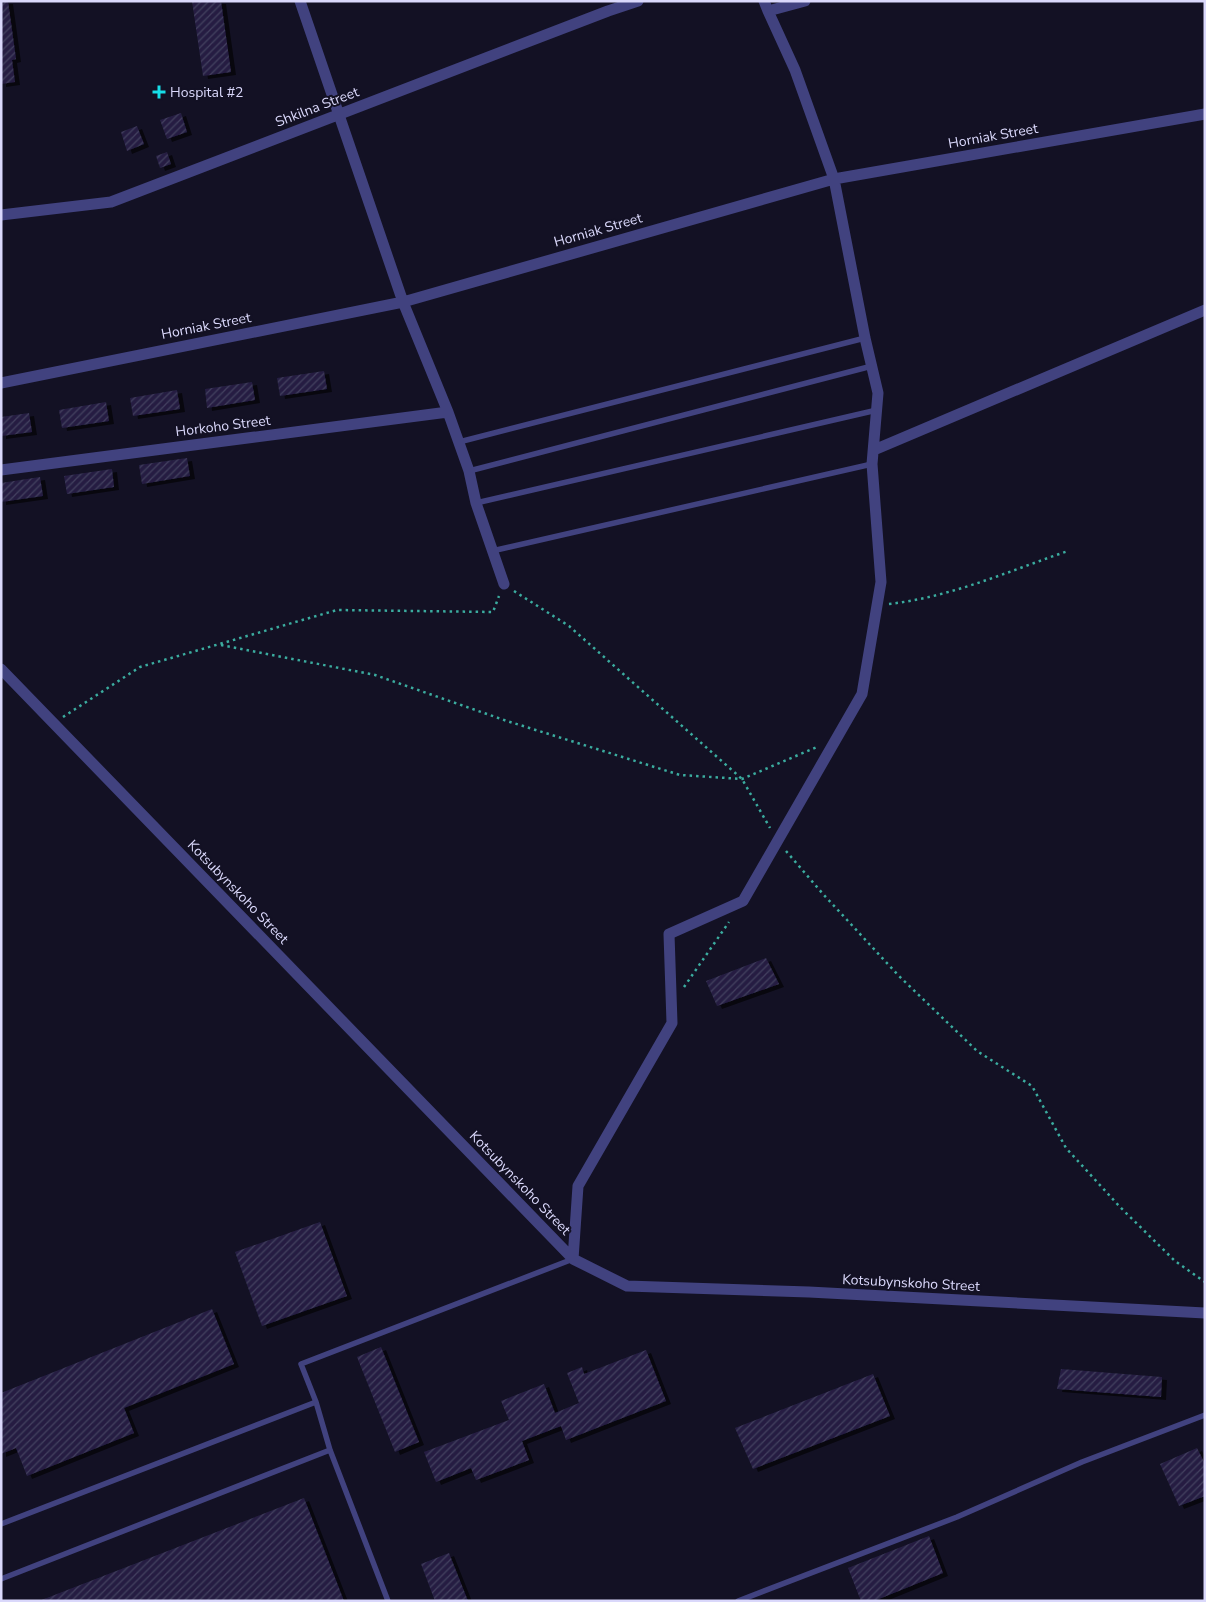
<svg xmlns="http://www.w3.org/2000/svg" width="1206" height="1602" font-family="'Nunito Sans',sans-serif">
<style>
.building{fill:url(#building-hatch);filter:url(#shadow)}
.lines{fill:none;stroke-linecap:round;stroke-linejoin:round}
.path{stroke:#3bac9f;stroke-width:2.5;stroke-dasharray:2.5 4;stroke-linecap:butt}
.lane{stroke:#41427f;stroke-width:5.5}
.street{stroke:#41427f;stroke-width:11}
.poi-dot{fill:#17dee8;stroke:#131124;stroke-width:2}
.labels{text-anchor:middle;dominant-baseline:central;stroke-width:4;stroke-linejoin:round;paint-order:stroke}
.poi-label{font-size:14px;fill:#dad8fb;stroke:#131124;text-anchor:start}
.street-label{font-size:14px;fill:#dad8fb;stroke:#131124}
</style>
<defs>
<pattern id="building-hatch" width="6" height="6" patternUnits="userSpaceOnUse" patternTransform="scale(1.25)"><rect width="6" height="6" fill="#251f43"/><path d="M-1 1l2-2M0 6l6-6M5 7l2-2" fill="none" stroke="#443f5f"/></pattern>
<filter id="shadow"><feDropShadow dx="5" dy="3" stdDeviation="0" flood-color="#0009"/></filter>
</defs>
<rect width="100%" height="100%" fill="#131124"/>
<path class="building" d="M1,1H8L16,59L12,60L15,82L1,84Z
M192,1H221L231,72L203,76Z
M181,113L187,132L167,139L160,120Z
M137,126L144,144L127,151L121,132Z
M167,152L171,164L160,168L156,156Z
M324,371L327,389L280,396L277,378Z
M252,382L255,400L207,408L205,389Z
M177,390L180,409L133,416L130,398Z
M106,402L109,421L62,428L59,410Z
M29,413L32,432L1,436V417Z
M187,458L190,476L142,484L139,465Z
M112,469L114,487L67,494L64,476Z
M40,477L43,496L1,502V483Z
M766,958L779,984L717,1006L706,981Z
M320,1222L347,1296L262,1326L235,1252Z
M212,1309L234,1364L124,1408L134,1433L27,1476L16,1448L1,1454V1393Z
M381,1347L419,1442L395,1452L357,1357Z
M646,1350L666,1401L566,1440L561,1426L522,1441L529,1460L476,1480L471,1468L436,1482L424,1452L509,1420L501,1401L544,1384L555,1413L579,1403L567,1373L582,1367L584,1374Z
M1061,1369L1162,1377L1161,1397L1057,1389Z
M873,1374L890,1416L753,1469L735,1428Z
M1197,1448L1205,1464V1496L1179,1506L1160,1464Z
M304,1498L344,1601H39Z
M929,1536L943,1573L874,1601H861L848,1568Z
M449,1553L468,1601H435L421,1564Z"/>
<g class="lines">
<path class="path" d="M514,591L569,626L742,779L770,828
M889,604C951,597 1009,571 1068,551
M221,645L375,675L507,721L680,775L742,779L817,747
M63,717L140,667L337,610L493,612L499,596
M786,851L823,894L898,975L977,1051L1032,1086L1066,1148L1120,1207L1175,1261L1205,1282
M684,987L729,922"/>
<path class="lane" d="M459,442L865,338
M469,471L872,366
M476,503L877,410
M492,551L872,464
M316,1402L330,1450L388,1601
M1,1524L316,1402L301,1364L573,1259
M1,1579L330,1450
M738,1601L957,1517L1082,1462L1205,1415"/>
<path class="street" d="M300,1L403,302L448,412L469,471L476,503L504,584
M764,1L768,11L805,1
M1,215L111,202L608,11L638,1
M1,383L403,302L834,179L1205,114
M874,450L1205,310
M1,470L448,412
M1,669L573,1259L627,1286L809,1292L1205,1313
M573,1259L578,1186L672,1023L669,934L743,901L862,694L881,582L872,464L878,393L865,338L834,179L795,70L768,11"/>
</g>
<path class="poi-dot" d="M156.5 84.5h5v5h5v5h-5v5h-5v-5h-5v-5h5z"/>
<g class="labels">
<g class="poi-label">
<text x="170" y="92">Hospital #2</text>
</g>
<g class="street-label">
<text transform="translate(317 107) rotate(-21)">Shkilna Street</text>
<text transform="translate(993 136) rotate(-10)">Horniak Street</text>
<text transform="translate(598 230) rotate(-16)">Horniak Street</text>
<text transform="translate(206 326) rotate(-11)">Horniak Street</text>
<text transform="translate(223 426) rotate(-7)">Horkoho Street</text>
<text transform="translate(238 892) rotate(46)">Kotsubynskoho Street</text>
<text transform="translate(520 1183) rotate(46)">Kotsubynskoho Street</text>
<text transform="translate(911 1283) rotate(3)">Kotsubynskoho Street</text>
</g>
</g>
<rect width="1206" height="1602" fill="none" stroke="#dad8fb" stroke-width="5"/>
</svg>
